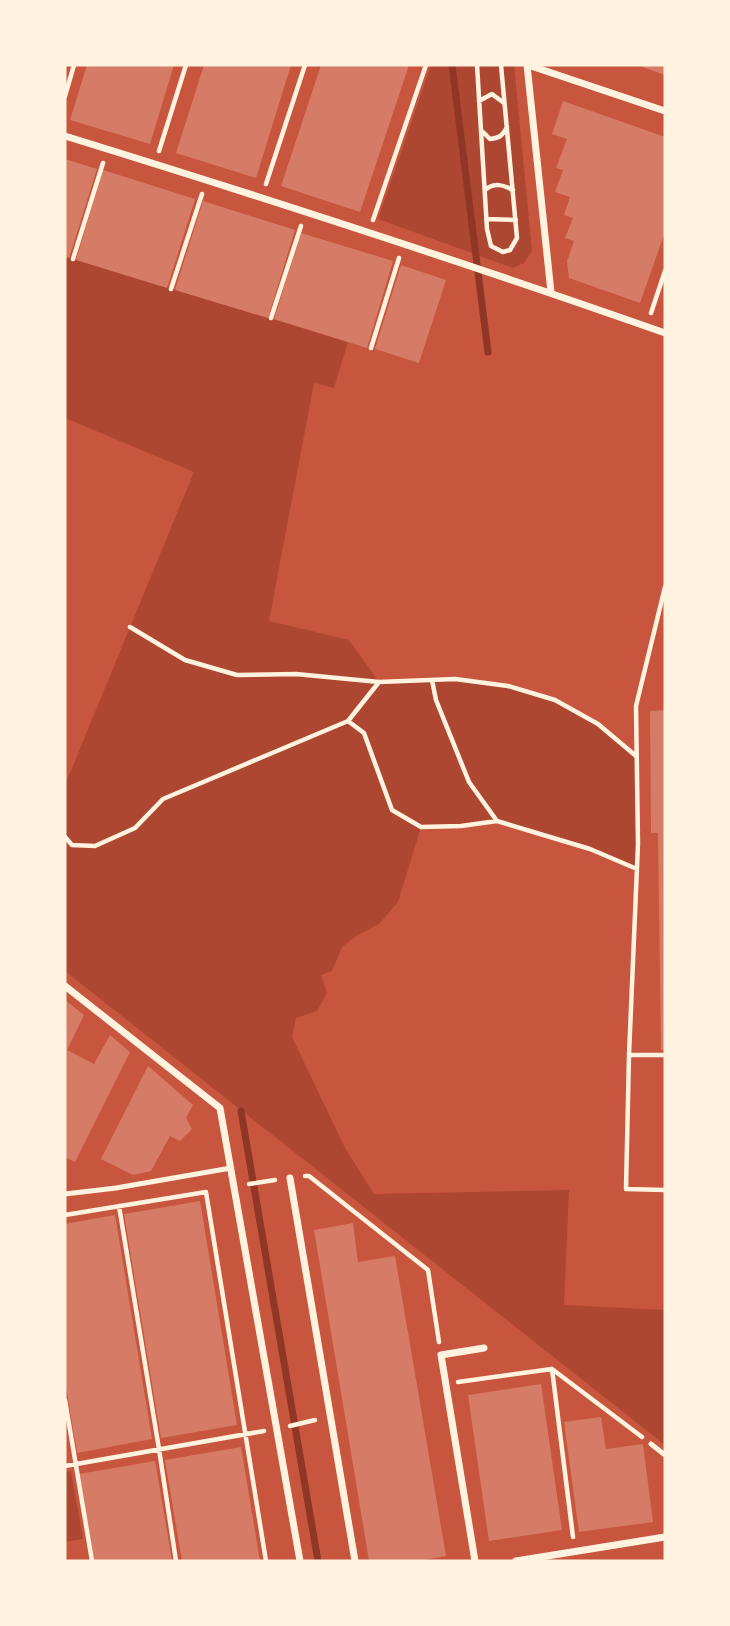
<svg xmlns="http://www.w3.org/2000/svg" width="730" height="1626" font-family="Jost,sans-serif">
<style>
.green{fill:#ae4732}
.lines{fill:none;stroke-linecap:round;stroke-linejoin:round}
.stream{stroke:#8f3625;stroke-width:7}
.building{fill:#d67c66}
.path{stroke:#fff3e0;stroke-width:4.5}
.service{stroke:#fff3e0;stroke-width:5}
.minor{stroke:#fff3e0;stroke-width:7}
</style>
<rect width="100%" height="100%" fill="#c8553d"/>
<path class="green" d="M431,65H514L532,251L524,263L513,268L378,219Z
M65,256L348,342L334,388L314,383L269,621L349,640L379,682L455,679L508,686L555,700L598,724L636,756L637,869L590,849L497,821L461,826L421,827L398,902L379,924L356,936L342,947L332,971L321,975L327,993L317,1011L296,1018L292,1037L345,1148L374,1194L569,1190L564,1305L665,1310V1445L65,971V785L194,472L65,418Z
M71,1471L83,1539L65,1542V1472Z"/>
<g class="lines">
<path class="stream" d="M452,65L488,352
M241,1111L318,1561"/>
</g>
<path class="building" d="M87,65H174L150,144L70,120Z
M204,65H291L256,178L176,153Z
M321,65H409L360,212L281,186Z
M637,65H665V75Z
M563,101L665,137V232L640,303L569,278L567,261L574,241L565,238L573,218L564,215L570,197L555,192L563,170L556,168L567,139L552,134Z
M65,159L97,169L69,258L65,257Z
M103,170L195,199L167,288L76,260Z
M203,201L295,230L268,318L175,290Z
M301,233L393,261L367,348L274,319Z
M401,265L446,280L419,363L375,349Z
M665,710V1050H661L658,833H651L650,711Z
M65,1000L84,1015L67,1050L94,1064L110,1035L130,1052L75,1162L65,1157Z
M148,1066L193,1105L186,1118L192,1129L180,1141L170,1136L151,1171L133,1175L101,1159Z
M200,1201L237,1425L161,1438L124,1214Z
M115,1215L152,1439L77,1453L65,1380V1224Z
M353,1223L358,1262L395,1256L446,1556L419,1561H369L314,1230Z
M541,1384L562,1530L489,1541L468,1395Z
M601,1417L606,1449L643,1444L653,1522L579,1532L564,1422Z
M241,1447L260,1561H182L165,1460Z
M155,1461L172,1560L94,1561L79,1474Z"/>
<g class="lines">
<path class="path" d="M477,65L487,229L491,246L503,252L510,250L517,238L501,65
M65,96L74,65
M479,101L492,94L504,103
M483,132L490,139C500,138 503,135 507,127
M159,151L186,65
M266,184L305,65
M485,190C495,182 503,185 513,190
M486,219L516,220
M373,220L426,65
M73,259L103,163
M171,289L202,194
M651,313L665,271
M271,318L301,226
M371,348L399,258
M130,627L185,660L237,675L296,674L379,682L455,679L508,686L555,700L598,724L636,756
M432,680L436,700L469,782L497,821L590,849L637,869
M348,721L379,682
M65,837L72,845L95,846L135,828L163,799L348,721L364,733L392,810L421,827L461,826L497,821
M629,1055L638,844L636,706L665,587
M665,1055H629L626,1189L665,1190
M305,1176H309L428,1270L439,1342
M249,1184L275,1180
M119,1206L159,1449L176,1561
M65,1215L206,1192L266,1561
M552,1369L642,1437
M458,1382L552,1369L573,1537
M65,1400L92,1561
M290,1426L315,1420
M65,1466L264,1431"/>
<path class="service" d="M65,1194L116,1188L231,1168
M651,1444L665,1455"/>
<path class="minor" d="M527,65L551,292
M528,65L665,111
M65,136C266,198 466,263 665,333
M65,986L220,1108L300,1561
M290,1178L355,1561
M475,1561L441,1355L484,1348
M516,1561L665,1537"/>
</g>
<rect width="730" height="1626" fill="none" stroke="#fff3e0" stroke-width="133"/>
</svg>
